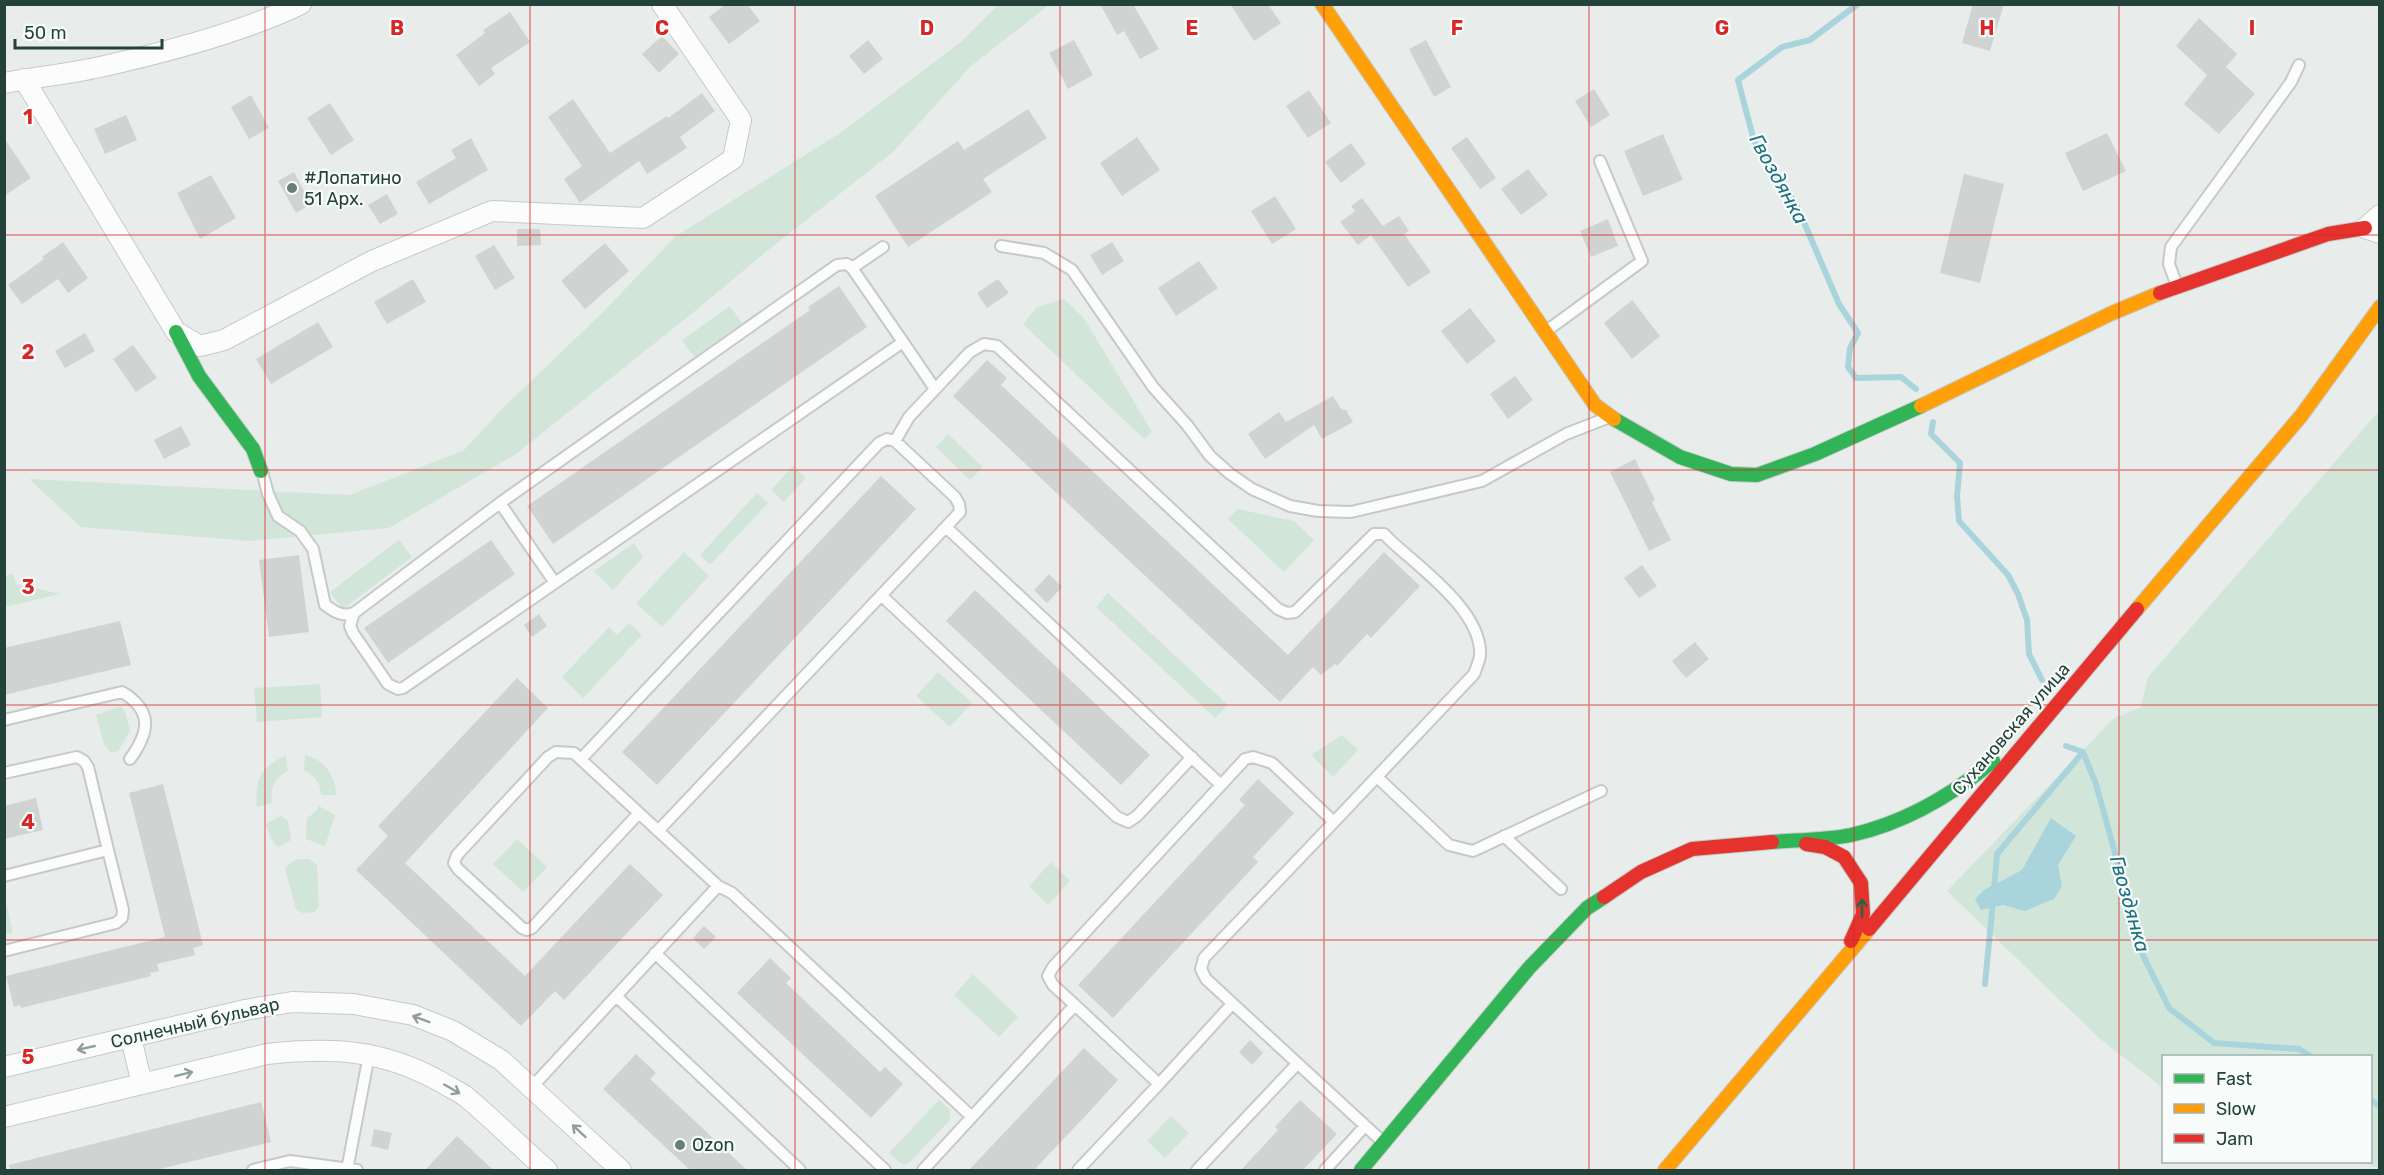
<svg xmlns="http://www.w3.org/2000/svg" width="2384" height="1175" font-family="Rubik,sans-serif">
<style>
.green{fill:#d1e6d8}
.water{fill:#a9d4db}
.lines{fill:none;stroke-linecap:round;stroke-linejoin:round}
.stream{stroke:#a9d4db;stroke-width:6}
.building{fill:#cfd4d2}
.lane-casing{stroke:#c5cac8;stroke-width:14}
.street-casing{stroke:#c5cac8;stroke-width:22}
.fast-casing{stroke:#c3cbc8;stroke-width:16}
.slow-casing{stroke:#c3cbc8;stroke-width:16}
.jam-casing{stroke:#c3cbc8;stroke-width:16}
.lane{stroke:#fcfcfc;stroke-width:10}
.street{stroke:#fcfcfc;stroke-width:20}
.fast{stroke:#30b455;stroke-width:14}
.slow{stroke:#ff9f0a;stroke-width:14}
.jam{stroke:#e5322d;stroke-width:14}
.oneway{stroke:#286442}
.oneway2{stroke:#909f9b}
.grid{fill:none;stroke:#d62828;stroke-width:1.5;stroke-opacity:0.55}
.poi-dot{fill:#697e78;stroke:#f7fbf9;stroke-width:2}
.labels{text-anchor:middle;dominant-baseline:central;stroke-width:4.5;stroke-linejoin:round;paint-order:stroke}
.poi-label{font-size:18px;fill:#24423a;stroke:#f7fbf9;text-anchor:start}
.street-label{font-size:18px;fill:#24423a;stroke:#f7fbf9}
.water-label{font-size:20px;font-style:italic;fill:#1c6f80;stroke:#f7fbf9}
.grid-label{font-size:20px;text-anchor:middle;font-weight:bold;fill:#d62828;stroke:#f7fbf9;stroke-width:4.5;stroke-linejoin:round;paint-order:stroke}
</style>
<rect width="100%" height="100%" fill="#e8edeb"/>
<path class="green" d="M998,5H1049L971,66L893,152L767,251L700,307L516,454L389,528L249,541L81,527L29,479L350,495L464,450L504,407L602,313L676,236L840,133L962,41Z
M1064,299L1084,318L1152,432L1144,439L1023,324L1037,307Z
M730,306L742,323L694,357L682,340Z
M2379,411V1168L2360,1162H2370V1056H2164L2163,1088L2099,1038L1947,891L2114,718L2141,707L2148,677Z
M948,434L983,467L970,480L936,447Z
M793,466L806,478L784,502L771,490Z
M757,493L768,503L710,565L700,555Z
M1237,509L1294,521L1314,540L1284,572L1228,519Z
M399,540L412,557L343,609L330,592Z
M634,543L643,557L613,590L594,571Z
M684,552L709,576L662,627L636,603Z
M13,574L16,584L60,594L5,607V576Z
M1108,593L1228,705L1215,718L1096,607Z
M629,623L642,635L583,698L562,677L609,627L617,635Z
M938,672L972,703L950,727L916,696Z
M320,684L322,717L257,722L254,688Z
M120,706L125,711L130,731L118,751L111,753L104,744L96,715Z
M1342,735L1358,750L1333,777L1311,755Z
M286,755L288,771C274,778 270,787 272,803L257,807C254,779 261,767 286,755Z
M305,755C324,759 336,776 336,795H321C321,782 314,776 304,770Z
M319,806L335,815L325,846L306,839L307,818L315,812Z
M281,816L288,820L291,840L278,847L273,842L265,824Z
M517,839L547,867L523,892L493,864Z
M298,859H309L317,865L319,906L315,912L302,913L296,909L285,869L290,863Z
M1051,862L1070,881L1048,905L1029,886Z
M5,896L13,933L5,935H4Z
M973,974L1018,1017L999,1037L954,995Z
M939,1100L950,1110V1120L910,1162L905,1165L900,1163L889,1153Z
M1171,1116L1189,1133L1165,1158L1147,1141Z"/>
<path class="water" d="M2051,818L2076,836L2058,865L2062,886L2054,899L2025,911L2003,905L1981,910L1975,899L1984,890L2022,870Z"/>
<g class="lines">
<path class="stream" d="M1858,4L1810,40L1782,47L1738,80L1754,141L1797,206L1839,304L1858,333L1850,348L1848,367L1856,378L1901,377L1916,389
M1933,422L1931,434L1960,463L1957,496L1959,521L2008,575L2018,594L2027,620L2029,654L2042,680
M2083,752L2096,784L2115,853L2135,939L2169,1008L2214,1043L2299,1049L2310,1056
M1994,890L1997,854L2083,752L2066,746
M1985,984L1993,901
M2370,1100L2380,1106"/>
</g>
<path class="building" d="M726,4H747L760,21L729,44L709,17Z
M1100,4H1133L1159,49L1140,59L1124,31L1117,35Z
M1230,4H1268L1281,23L1254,41Z
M1973,4H2004L1990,51L1962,43Z
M510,12L530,42L491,68L495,74L479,86L456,55L485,33L483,30Z
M2199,18L2237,54L2226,67L2255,94L2219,134L2184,104L2207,75L2176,46Z
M662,36L679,54L659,73L642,54Z
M868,40L883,59L864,74L849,56Z
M1074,40L1093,75L1068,89L1049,53Z
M1426,40L1451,87L1434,97L1409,49Z
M1594,89L1610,115L1591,127L1575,101Z
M1309,90L1331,123L1308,138L1286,106Z
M702,93L715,111L680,137L687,148L647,174L639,161L580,203L564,179L582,166L548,117L573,99L610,153L667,116L668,118Z
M251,95L269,128L249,139L231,107Z
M330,103L354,140L331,155L307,118Z
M1028,109L1047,138L983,179L992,192L908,247L875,196L958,141L964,150Z
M126,115L137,140L105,154L94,129Z
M2107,133L2126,171L2083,191L2065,153Z
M1663,134L1683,180L1643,196L1624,151Z
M1137,137L1160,170L1122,196L1100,163Z
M1467,137L1496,178L1480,189L1451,148Z
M4,138L31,178L4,196Z
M471,138L488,170L429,204L416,182L456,158L451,150Z
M1351,143L1366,164L1341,183L1325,162Z
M1528,169L1548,195L1521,215L1501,189Z
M294,172L311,204L296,213L278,181Z
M1964,174L2004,184L1980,283L1940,273Z
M211,175L236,218L200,239L177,193Z
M387,194L398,214L380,224L368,205Z
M1275,196L1296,229L1272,244L1251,211Z
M1362,198L1383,226L1399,216L1409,231L1404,234L1431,272L1408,287L1371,235L1358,245L1340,222L1355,211L1351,206Z
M1608,219L1618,246L1591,257L1580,231Z
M517,229H540L541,245L517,246Z
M63,242L88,278L68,293L58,279L22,304L8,285L44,259L42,257Z
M1112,242L1124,261L1102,275L1090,255Z
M605,243L629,271L585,309L561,281Z
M494,245L515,278L495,290L475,256Z
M1199,261L1218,288L1176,316L1158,288Z
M413,279L426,302L387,324L374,302Z
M998,279L1009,293L987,308L977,293Z
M839,286L867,327L553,544L527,506L810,310L808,307Z
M1632,300L1660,336L1632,359L1604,323Z
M1470,308L1496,341L1467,364L1441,331Z
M318,322L333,347L271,384L256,359Z
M85,333L95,351L65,368L55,351Z
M133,345L157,378L136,392L113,359Z
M987,360L1007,378L1001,385L1288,655L1384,552L1420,586L1371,638L1367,634L1337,666L1335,664L1321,675L1313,667L1280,702L953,396Z
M1515,376L1533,400L1508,419L1490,394Z
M1333,396L1341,409L1346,410L1353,422L1322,439L1314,425L1265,459L1248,434L1279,412L1286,422Z
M181,426L191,445L164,459L154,440Z
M1635,459L1655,500L1652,502L1671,540L1649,551L1610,472Z
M881,476L916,509L657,785L622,752Z
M491,540L515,574L388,663L364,628Z
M299,555L309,632L269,637L259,560Z
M1642,565L1657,586L1639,598L1624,578Z
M1049,574L1062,587L1047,603L1034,590Z
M975,590L1150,755L1121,785L946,621Z
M539,614L547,626L532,637L524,625Z
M120,621L131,665L4,695V648Z
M1695,642L1709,659L1686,678L1672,661Z
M517,678L548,708L405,863L525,976L630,864L663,895L564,1000L555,991L521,1026L356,870L388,836L378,826Z
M1258,779L1294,813L1253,857L1258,862L1113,1018L1078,985L1245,805L1239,800Z
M163,784L203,945L193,948L195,955L157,964L159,971L150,973L151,976L21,1008L20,1005L14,1007L6,976L165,937L129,793Z
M36,798L43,830L4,839V806Z
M704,926L716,937L704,949L693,938Z
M770,958L791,978L786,983L880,1072L885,1067L903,1084L871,1118L737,993Z
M1250,1040L1263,1053L1252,1065L1239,1052Z
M1084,1048L1118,1080L1092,1109L1034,1170H969Z
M636,1054L656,1073L650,1079L747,1170H690L603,1089Z
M1300,1100L1337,1134L1303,1170H1241L1278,1130L1275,1127Z
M261,1102L271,1142L156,1170H10L9,1165Z
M374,1129L392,1133L388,1150L371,1146Z
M457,1136L493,1170H425Z"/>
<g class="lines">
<g class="lane-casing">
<path id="lane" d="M1001,246L1044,253L1072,270L1153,387L1187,425L1210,456L1229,473L1252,489L1290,506L1318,511L1351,512L1482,481L1566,434L1607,418
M852,268L883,247
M2177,286L2169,264L2171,247L2291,82L2299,65
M1545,332L1642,261L1600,161
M903,342L852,268L847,264L837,265L500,503L354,613L350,626L353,633L388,684L398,689L403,688L903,342L935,389
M895,441L909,417L970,352L984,344L997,346L1278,609L1287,613L1295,612L1374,534H1384L1391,541C1420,568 1483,612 1480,656C1479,662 1476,669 1474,674L1334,822
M262,471L268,494L278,516L300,531L313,549L325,605C335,612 342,617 354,613
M500,503L555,583
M946,527L1221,785
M881,595L1117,817L1128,822L1137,816L1192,757
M4,720L122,692C154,711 149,733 130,759
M582,758L879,443L887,439L895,441L955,497L959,504L960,512L658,831
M4,773L77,757L84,761L88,767L108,850L4,876
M1377,777L1449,845L1473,851L1601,791
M639,813L532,928L527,930L522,928L458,869L454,863L457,855L548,757L556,752L574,753L718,886L732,893L972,1117
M1504,836L1561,889
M4,951L116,923L122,918L123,910L108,850
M655,953L885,1170
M616,996L800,1170
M1075,1005L1159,1084L1232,1004
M532,1087L718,886
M253,1170L290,1161L357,1170
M347,1170L369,1055
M923,1170L1075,1005L1053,985L1048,976L1053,967L1245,759L1253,757L1272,763L1334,822L1204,958L1201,969L1206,979L1384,1143
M1078,1170L1159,1084
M1197,1170L1297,1064
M1325,1170L1365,1126"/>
</g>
<g class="street-casing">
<path id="street" d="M24,79L176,332L200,346L224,340L372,261L492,211L643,218L733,159L741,120L662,4
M4,83C36,77 68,74 100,67C163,53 243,32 301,4
M2380,215L2365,228L2380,233
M131,1038L142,1084
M4,1067L245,1010L292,1002L354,1004L413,1015L453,1031L501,1060L621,1170
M4,1117L267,1054C332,1047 382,1049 441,1082C449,1087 458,1091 465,1096C493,1119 519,1146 547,1170"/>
</g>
<g class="fast-casing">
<path id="fast" d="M176,332L199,376L253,449L261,471
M1614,419L1680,457L1731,474L1757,475L1815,454L1921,406
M1772,842C1798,840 1826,840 1851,835C1904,823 1951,796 1993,761
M1361,1170L1529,968L1587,908L1604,897"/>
</g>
<g class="slow-casing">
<path id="slow" d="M1322,4L1595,405L1614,419
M1921,406L2110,314L2160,293
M2137,609L2301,416L2380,307
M1665,1170L1869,929"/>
</g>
<g class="jam-casing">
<path id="jam" d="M2160,293L2328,234L2365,228
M1806,844L1825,847L1844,857L1861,883L1863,914L1851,941
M1604,897L1641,872L1692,849L1772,842
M1869,929L2137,609"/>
</g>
<use href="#lane" class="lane"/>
<use href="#street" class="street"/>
<use href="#fast" class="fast"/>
<use href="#slow" class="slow"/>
<use href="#jam" class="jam"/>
</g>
<defs><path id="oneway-shaft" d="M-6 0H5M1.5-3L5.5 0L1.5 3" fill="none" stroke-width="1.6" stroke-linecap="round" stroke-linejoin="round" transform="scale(1.5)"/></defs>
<use class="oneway" href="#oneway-shaft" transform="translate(1862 908) rotate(-90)"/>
<g class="oneway2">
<use href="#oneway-shaft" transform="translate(421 1019) rotate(-160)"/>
<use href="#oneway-shaft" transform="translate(86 1048) rotate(167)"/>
<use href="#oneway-shaft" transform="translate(184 1074) rotate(-14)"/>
<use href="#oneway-shaft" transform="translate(452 1089) rotate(30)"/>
<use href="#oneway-shaft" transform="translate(579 1131) rotate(-137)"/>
</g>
<path class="grid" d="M265,4V1170M530,4V1170M795,4V1170M1060,4V1170M1324,4V1170M1589,4V1170M1854,4V1170M2119,4V1170M4,235H2380M4,470H2380M4,705H2380M4,940H2380"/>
<g class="poi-dot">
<circle cx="292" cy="188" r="6"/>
<circle cx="680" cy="1145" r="6"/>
</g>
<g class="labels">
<g class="poi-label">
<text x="304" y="178">#Лопатино<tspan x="304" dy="21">51 Арх.</tspan></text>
<text x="692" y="1145">Ozon</text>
</g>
<g class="street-label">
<text transform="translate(2011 729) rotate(-49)">Сухановская улица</text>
<text transform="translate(195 1023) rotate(-13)">Солнечный бульвар</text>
</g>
<g class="water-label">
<text transform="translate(1779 179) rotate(61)">Гвоздянка</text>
<text transform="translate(2130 904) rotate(74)">Гвоздянка</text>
</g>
</g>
<g class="grid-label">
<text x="397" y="35">B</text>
<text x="662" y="35">C</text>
<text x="927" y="35">D</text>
<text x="1192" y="35">E</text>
<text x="1457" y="35">F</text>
<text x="1722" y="35">G</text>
<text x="1987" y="35">H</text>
<text x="2252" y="35">I</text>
<text x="28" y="124">1</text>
<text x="28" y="359">2</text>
<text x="28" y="594">3</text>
<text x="28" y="829">4</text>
<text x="28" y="1064">5</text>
</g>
<rect width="2384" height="1175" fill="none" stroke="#24423a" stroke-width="12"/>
<rect x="2162" y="1055" width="210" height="108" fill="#f7fbf9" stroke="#a3b1ad" stroke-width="1.5"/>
<rect x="2174" y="1074" width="30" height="9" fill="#30b455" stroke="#a3b1ad" stroke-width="1.5"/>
<text x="2216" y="1085" font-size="18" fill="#24423a">Fast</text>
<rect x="2174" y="1104" width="30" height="9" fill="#ff9f0a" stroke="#a3b1ad" stroke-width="1.5"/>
<text x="2216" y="1115" font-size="18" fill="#24423a">Slow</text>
<rect x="2174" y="1134" width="30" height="9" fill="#e5322d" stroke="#a3b1ad" stroke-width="1.5"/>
<text x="2216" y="1145" font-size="18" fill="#24423a">Jam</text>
<path d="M15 39v9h147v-9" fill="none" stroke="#24423a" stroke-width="3"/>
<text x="24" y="39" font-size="18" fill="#24423a" stroke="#f7fbf9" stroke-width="4.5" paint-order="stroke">50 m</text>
</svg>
